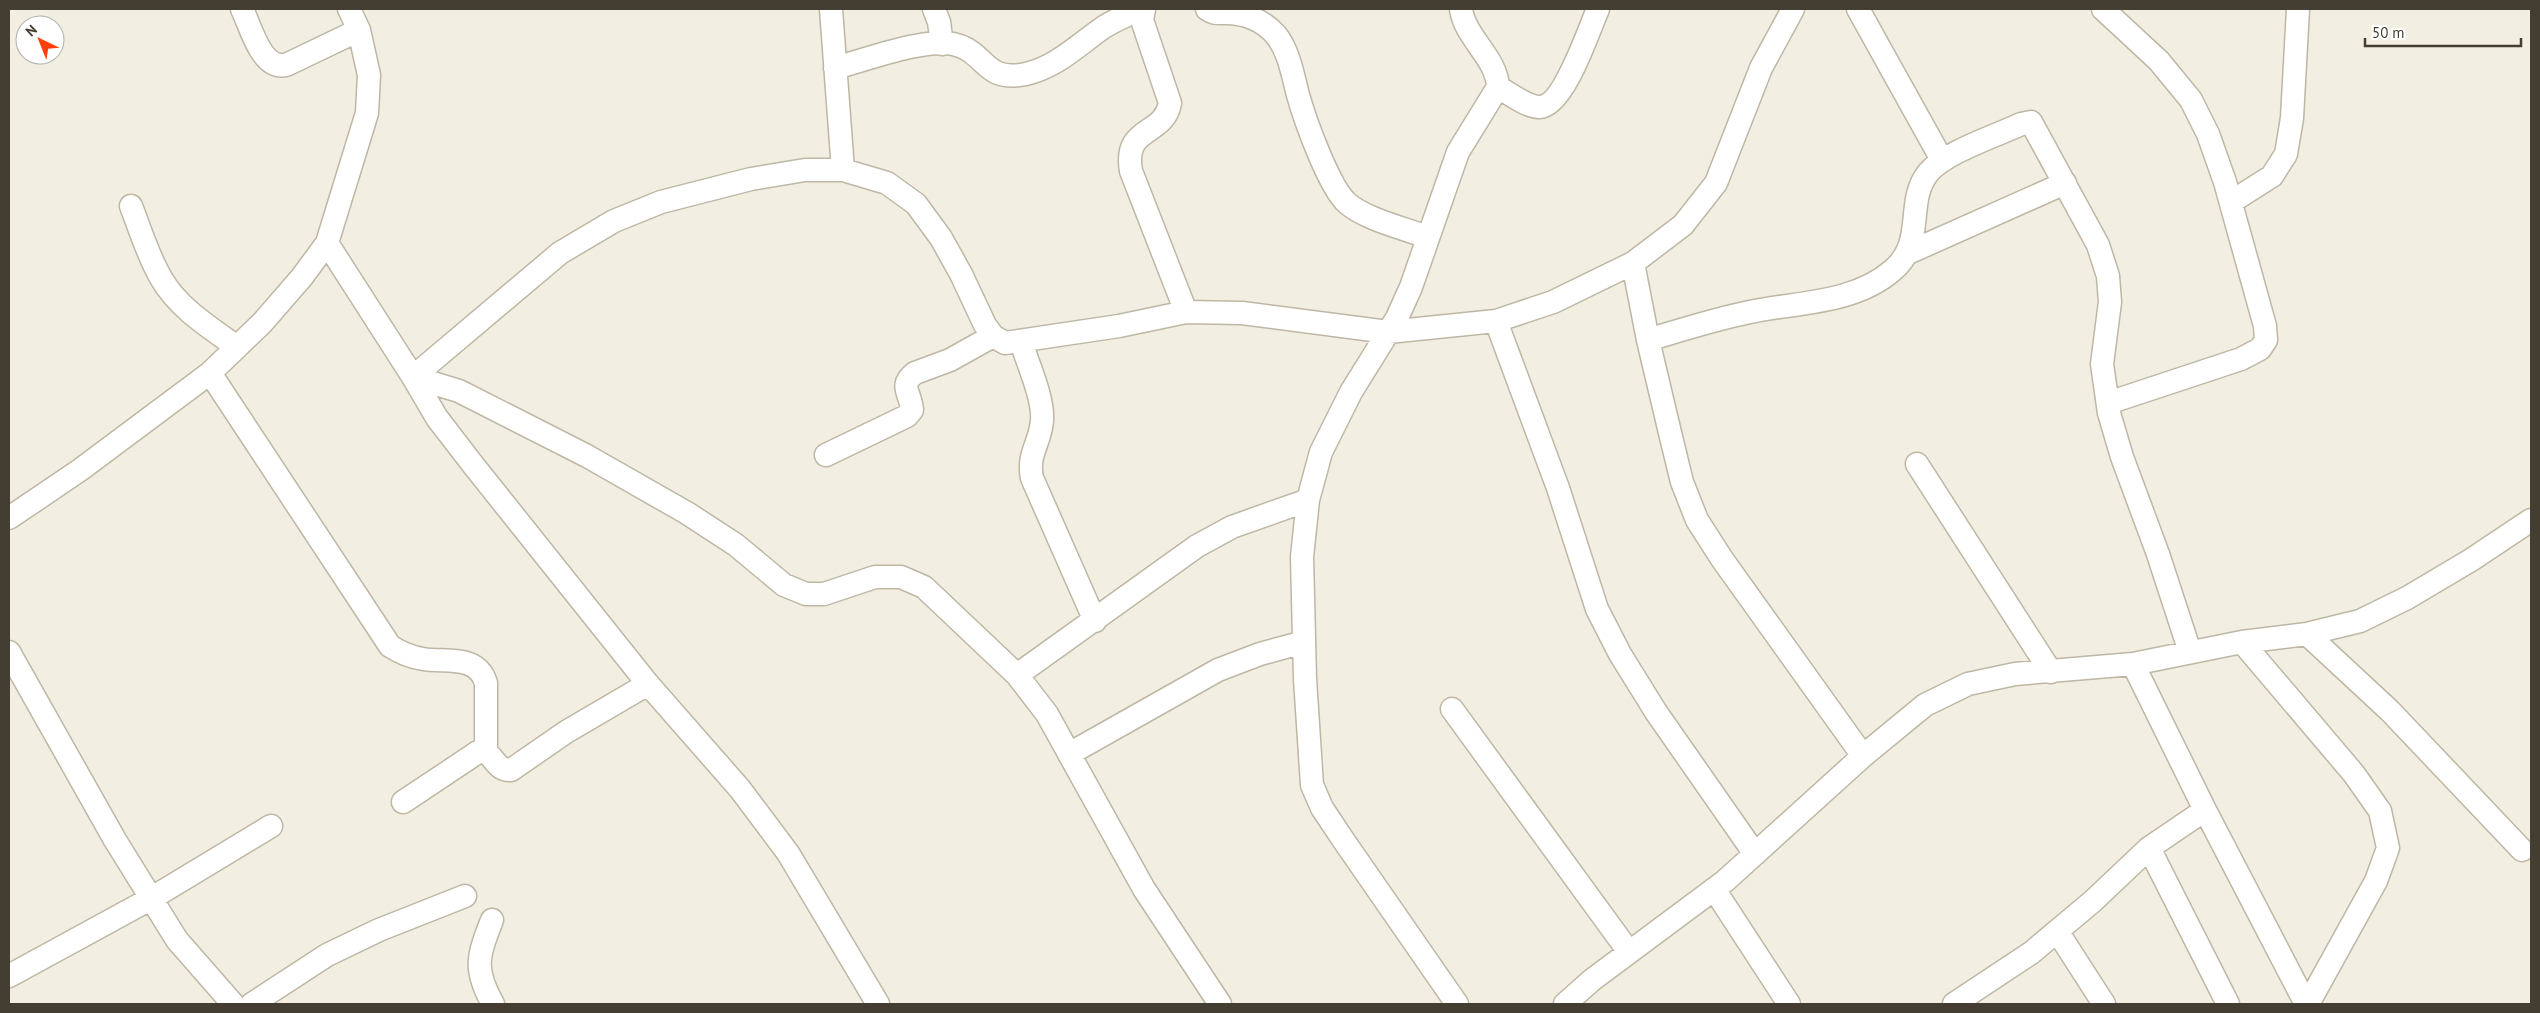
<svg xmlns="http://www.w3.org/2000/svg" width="2540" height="1013" font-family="'PT Sans',sans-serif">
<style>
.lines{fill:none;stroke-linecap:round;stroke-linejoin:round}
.minor-casing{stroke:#beb7a4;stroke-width:25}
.minor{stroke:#fff;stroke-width:22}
</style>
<rect width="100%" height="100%" fill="#f2eee1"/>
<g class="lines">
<g class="minor-casing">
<path id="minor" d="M242,9C251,27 261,70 286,65L359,30
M831,9L843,170
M934,9L939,22L942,44
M1144,9L1142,20L1170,103C1164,137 1123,125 1131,171L1186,312
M1207,9C1214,14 1217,13 1225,13C1244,13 1263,20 1276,35C1289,51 1293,76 1298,95C1305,120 1329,187 1347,203C1365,219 1403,228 1427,237
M1858,9L1942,160
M2103,9L2159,61L2191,100L2208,134L2225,182L2265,326L2266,340L2260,349L2241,359L2108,403
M835,68C866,60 923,38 953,44C987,51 982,83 1026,74C1057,67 1079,44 1104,27C1115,20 1129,14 1141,9
M1498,87C1509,93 1526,107 1540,107C1564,106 1589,29 1598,9
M2231,202L2272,176L2286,154L2292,118L2298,9
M131,206C140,229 148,256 161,278C178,308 209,327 237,347
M327,243L367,113L369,75L359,30L349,9
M1908,253L2065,183
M1633,263L1648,340L1671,437L1682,482L1697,520L1722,559L1863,756
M1496,321L1558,488L1597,609L1620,654L1656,712L1755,854
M1648,340C1681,330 1715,319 1750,312C1797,302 1854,304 1893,270C1926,242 1905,202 1928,173C1945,152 1996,136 2021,124L2031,122L2098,245L2108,276L2110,302L2102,364L2109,413L2122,457L2158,554L2190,652
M1021,342C1028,364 1044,399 1042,421C1040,444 1027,454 1032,478L1095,621
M210,373L390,646C401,653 410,657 423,659C447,663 477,654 486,683V752
M826,455L907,416L912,410C911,393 898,386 915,373L950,360L993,336
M1917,464L2051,672
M9,518L80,470L210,373L262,323L302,277L327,243L413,377L560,253L614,221L661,202L751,179L805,170H843L887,183L916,204L941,238L961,274L985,325L993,336L1005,343L1119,326L1186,312L1242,313L1388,332L1496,321L1553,302L1633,263L1683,225L1716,183L1761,68L1793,9
M2307,634L2390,711L2522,850
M2242,642L2354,774L2380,811L2388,848L2376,881L2308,1004
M9,652L115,840L177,940L233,1004
M2133,664L2205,810L2306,1004
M1017,675L1197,546L1232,527L1308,500
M1452,709L1629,952
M1069,754L1218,670L1260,654L1304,642
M403,802L478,752H486C495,759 498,771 511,770L566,732L648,684
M2149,848L2228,1004
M1714,889L1789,1004
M492,920C478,956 473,969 493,1004
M2057,931L2104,1004
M9,976L152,898L271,826
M252,1004L327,955L379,930L465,896
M878,1004L788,853L740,789L648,684L474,466L437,418L413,377L459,391L587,456L687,513L736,545L784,585L806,594H824L875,577H901L924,587L1017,675L1047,714L1144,889L1220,1004
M1457,1004L1344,841L1322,808L1312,785L1305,679L1302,557L1308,500L1321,452L1351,392L1397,318L1411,287L1458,152L1498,87C1497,58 1465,38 1461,9
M1565,1004L1592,980L1725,881L1863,756L1925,705L1968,684L2015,674L2133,664L2242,642L2307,634L2360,621L2407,598L2471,560L2531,520
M1954,1004L2031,953L2093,901L2149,848L2205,810"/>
</g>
<use href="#minor" class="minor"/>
</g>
<rect width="2540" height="1013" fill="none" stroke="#443e32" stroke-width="20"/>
<g transform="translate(40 40) rotate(317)"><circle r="24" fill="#ffffff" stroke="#b4b2ad"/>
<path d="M0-4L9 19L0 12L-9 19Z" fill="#ff3f0b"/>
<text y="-8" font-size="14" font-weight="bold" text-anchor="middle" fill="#443e32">N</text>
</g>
<path d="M2365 38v8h156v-8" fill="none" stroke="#443e32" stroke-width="2.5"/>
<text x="2372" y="38" font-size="15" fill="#443e32" stroke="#ffffff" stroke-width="4" paint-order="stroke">50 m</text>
</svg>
